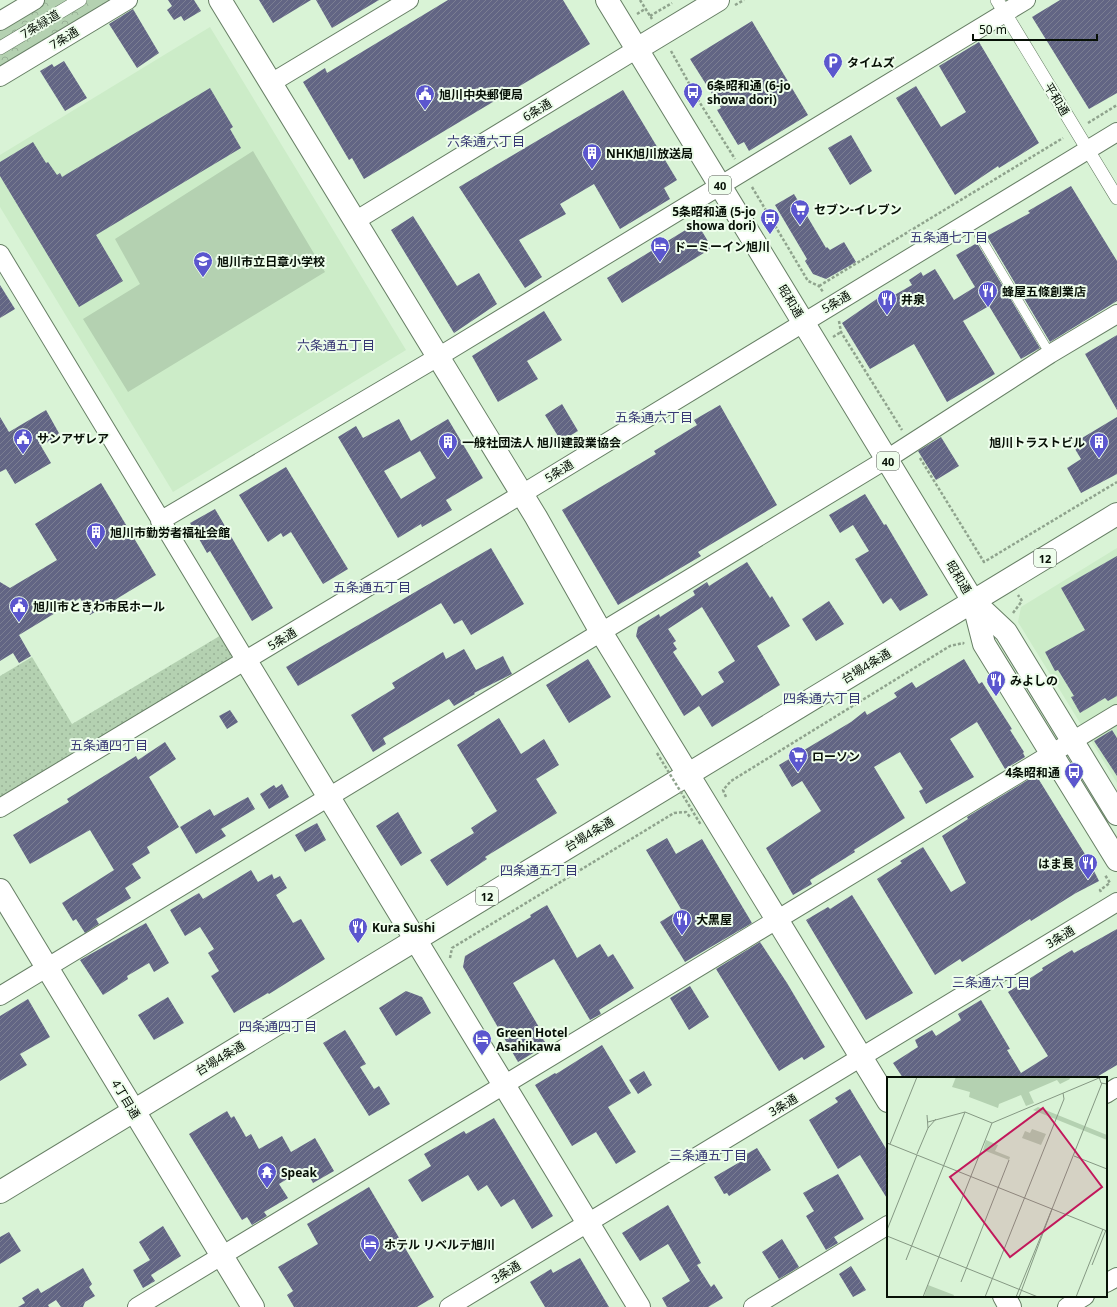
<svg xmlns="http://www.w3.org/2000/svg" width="1117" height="1307" font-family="'Noto Sans','Noto Sans JP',sans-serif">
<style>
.built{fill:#ccecc8}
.grass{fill:url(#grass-dots)}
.park{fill:url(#park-crowns)}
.pitch{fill:#b4d1b1}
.building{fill:url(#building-hatch);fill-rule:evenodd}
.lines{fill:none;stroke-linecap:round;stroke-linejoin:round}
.service-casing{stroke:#677f65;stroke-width:10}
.pedestrian-casing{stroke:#677f65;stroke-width:14}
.minor-casing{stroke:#677f65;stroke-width:20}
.tertiary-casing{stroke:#677f65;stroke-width:24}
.trunk-casing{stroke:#677f65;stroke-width:24}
.path{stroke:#8fa38d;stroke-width:2.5;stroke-dasharray:3 2;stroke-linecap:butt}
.service{stroke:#fff;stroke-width:9}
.pedestrian{stroke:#fff;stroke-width:13}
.minor{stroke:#fff;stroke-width:18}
.tertiary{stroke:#fff;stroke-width:22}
.trunk{stroke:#fff;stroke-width:22}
.path-bridge{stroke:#8fa38d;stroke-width:2.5;stroke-dasharray:3 2;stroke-linecap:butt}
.labels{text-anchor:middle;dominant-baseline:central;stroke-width:4;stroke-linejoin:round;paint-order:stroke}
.shield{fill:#edfdeb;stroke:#4c574b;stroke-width:1}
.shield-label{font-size:11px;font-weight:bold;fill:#071006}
.street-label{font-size:12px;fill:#071006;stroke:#edfdeb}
.poi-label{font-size:12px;font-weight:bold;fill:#071006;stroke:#edfdeb;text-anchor:start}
.neighbourhood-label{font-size:13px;fill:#373874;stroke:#edfdeb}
.inset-road{fill:none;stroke:#859883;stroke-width:1}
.view{fill:#c2185b;fill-opacity:0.15;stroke:#c2185b;stroke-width:2}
.inset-edge{fill:none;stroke:#071006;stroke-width:2}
</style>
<defs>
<pattern id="grass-dots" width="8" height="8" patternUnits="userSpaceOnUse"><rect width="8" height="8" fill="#b4d1b1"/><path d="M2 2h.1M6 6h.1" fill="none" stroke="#99b297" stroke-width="1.8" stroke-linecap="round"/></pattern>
<pattern id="park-crowns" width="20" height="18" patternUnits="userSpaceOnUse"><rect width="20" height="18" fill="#b4d1b1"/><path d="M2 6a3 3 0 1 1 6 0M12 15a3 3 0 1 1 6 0" fill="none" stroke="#99b297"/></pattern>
<pattern id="building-hatch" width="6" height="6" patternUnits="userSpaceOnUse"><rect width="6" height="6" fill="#626584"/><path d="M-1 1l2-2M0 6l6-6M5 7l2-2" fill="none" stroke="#7b7e92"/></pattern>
</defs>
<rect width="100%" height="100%" fill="#d9f3d6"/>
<path class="built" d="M210,27L406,350L173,492L0,207V155Z
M1117,548V783L1018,622L1021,607Z"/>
<path class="grass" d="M228,631L246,661L0,808V676L32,657L72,724Z"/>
<path class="park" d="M35,0H128L0,77V21Z"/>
<path class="pitch" d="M253,151L325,272L128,392L83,319L140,284L115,239Z"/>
<path class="building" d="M168,0H194L201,11L184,21L181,16L174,20L167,10L172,6Z
M259,0H311L273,23Z
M316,0H379L332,28Z
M448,0H563L590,44L364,179L352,158L349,160L303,82L325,68L327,73Z
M1060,0H1117V93L1089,109L1032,17Z
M133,9L159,53L137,68L109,24Z
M752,21L808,115L749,151L744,142L738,145L717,110L721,108L690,59Z
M979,42L1039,143L999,168L998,166L955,195L896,98L916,86L941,127L966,112L939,66Z
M64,61L87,98L65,111L40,71L52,64L54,67Z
M210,88L233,127L230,129L241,148L96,235L123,281L79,307L0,176V162L33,142L46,163L48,162L57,175L60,173L62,177Z
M623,90L677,180L664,188L670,199L620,229L594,184L560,204L566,214L519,240L542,277L525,288L459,187Z
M851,135L872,171L850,185L828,148Z
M1071,186L1117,261V301L1050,342L987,236L1030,213L1028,211Z
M794,194L826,248L827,247L830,250L844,242L856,262L826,279L813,274L805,261L807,259L775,205Z
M413,216L457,286L479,273L497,304L454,333L391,230Z
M697,223L712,248L622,303L607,278Z
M977,243L1040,348L1021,359L989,306L963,321L995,374L947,402L914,344L870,369L842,323L881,296L884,301L912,285L909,280L921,272L923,276L935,269L954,300L975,287L956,255Z
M0,285L15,309L0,318Z
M544,311L562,340L527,361L538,379L498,402L472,356Z
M1117,335V410L1085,354Z
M562,404L578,431L561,441L545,415Z
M720,405L777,505L698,552L701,556L618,605L562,510L656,454L654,451L697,425L694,420Z
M46,410L60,435L41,446L51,463L15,484L6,469L0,472V417L9,432Z
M1117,417V474L1081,493L1067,468L1081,459L1072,444Z
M399,419L411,441L448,419L483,478L446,500L452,510L422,527L421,524L398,538L338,437L356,426L363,438ZM420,451L436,478L401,499L384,471Z
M941,437L959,466L936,480L918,451Z
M286,467L348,569L323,584L291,532L283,537L281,533L268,542L239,495Z
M101,483L156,575L90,615L80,598L19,635L31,656L19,663L13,653L0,661V582L10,588L57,560L35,524Z
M865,494L884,525L886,524L928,595L900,611L891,598L883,604L855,559L869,551L853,525L840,533L829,515Z
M215,509L273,608L252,621L210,551L207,553L190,523Z
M491,548L524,604L471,635L462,620L454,624L441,603L298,686L286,667Z
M1117,556V696L1108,701L1105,698L1080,713L1071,697L1074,696L1058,670L1055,671L1045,652L1085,630L1061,588Z
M747,562L770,598L772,596L790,626L757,646L780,685L712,727L699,706L684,716L636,636L638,627L659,614L660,617L695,595L693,591L707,582L709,586ZM702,607L735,661L718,672L724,682L702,696L673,652L677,649L673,643L676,641L668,629Z
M829,601L844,624L816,641L802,619Z
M464,649L476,670L503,656L512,674L474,693L475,694L454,706L449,699L383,738L386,744L373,752L351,715L395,688L392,683L443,652L446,659Z
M588,659L611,697L569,723L546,685Z
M964,659L979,684L982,682L1012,729L1010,730L1024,752L1023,753L1025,757L1005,769L977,722L950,739L974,777L926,804L919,791L923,789L900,752L874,767L905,818L854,850L855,852L810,880L812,884L793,895L766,848L821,811L802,781L792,787L779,765L851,722L865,711L867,715L897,697L894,693L912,682L916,688Z
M230,710L238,722L227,729L219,716Z
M499,718L521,754L544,739L559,765L536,779L557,813L485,857L487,859L447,886L430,860L474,833L471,828L497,811L457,745Z
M1112,730L1117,738V776L1094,741Z
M165,742L176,759L149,777L179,827L147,847L150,853L132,864L141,878L125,888L131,898L96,919L99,924L85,933L76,919L73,921L62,903L114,870L90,830L30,864L13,835L69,802L67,799L136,756L138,760Z
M1036,775L1088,859L1099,881L1076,893L1031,921L1030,919L962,962L960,959L935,975L877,879L902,863L900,861L923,847L951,892L966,883L942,836L968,819L967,817Z
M282,784L289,797L269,809L260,794L274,785L276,788Z
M248,797L255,809L221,829L226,836L196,854L180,827L210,809L214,816Z
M398,812L422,853L401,866L376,826Z
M317,823L326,840L305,852L295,835Z
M667,838L676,854L702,839L752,923L685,962L660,922L681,909L646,850Z
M251,870L258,882L272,874L274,879L280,876L287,888L276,895L293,923L301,919L325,959L269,994L268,993L234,1013L211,976L219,971L208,953L214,949L200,927L185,936L170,910L199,893L203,899Z
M852,895L913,993L866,1020L806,920L828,907L830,909Z
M547,905L577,958L600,944L608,957L613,954L634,988L599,1010L601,1014L590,1020L554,959L513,983L543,1034L541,1036L547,1045L518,1062L463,967L465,956L531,917L530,915Z
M146,923L169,963L154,972L149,963L127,976L128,979L103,995L80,960Z
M1117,929V1065L1095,1078H903L893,1063L918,1047L915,1040L932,1030L936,1036L961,1020L958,1014L981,1000L1010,1049L1007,1050L1021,1073L1048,1056L1008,992L1043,970L1042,968L1072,950L1074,953Z
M760,942L787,983L825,1047L804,1060L802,1057L779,1071L716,969Z
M690,986L709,1017L689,1030L670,998Z
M406,991L422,997L431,1013L396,1036L379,1008Z
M168,997L184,1023L154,1040L138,1015Z
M28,999L50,1037L20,1054L27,1065L0,1081V1016Z
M345,1030L366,1064L360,1067L374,1089L379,1086L390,1104L369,1116L323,1043Z
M602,1045L631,1093L608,1107L636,1152L616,1164L596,1132L572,1146L535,1085L555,1073L556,1074Z
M644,1071L652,1085L638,1094L629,1080Z
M850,1089L888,1152V1200L860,1155L838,1169L809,1120L838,1102L835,1098Z
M227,1111L231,1118L234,1116L246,1137L251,1134L259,1149L282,1136L291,1152L315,1138L334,1171L313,1183L305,1168L279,1184L288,1198L264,1212L267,1216L252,1225L247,1217L242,1220L189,1134Z
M494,1118L553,1216L532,1229L514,1199L501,1207L487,1185L478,1191L468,1175L422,1202L408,1180L431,1166L424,1154L464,1131L466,1134Z
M757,1148L771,1170L729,1196L727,1193L724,1194L714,1177L740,1162L738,1159Z
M838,1174L864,1219L834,1237L838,1243L826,1250L806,1216L814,1211L803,1193Z
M369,1187L434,1297L417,1307H294L287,1295L293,1291L278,1267L318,1244L307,1224Z
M668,1205L701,1263L697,1265L711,1287L714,1284L723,1298L708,1307H667L662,1298L690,1281L668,1244L640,1261L622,1233Z
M163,1226L181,1256L151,1275L155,1281L143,1288L133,1270L150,1260L139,1242Z
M9,1232L21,1251L0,1264V1237Z
M782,1239L799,1267L779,1279L762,1252Z
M580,1258L609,1307H545L530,1282L551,1269L553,1273Z
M851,1266L866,1290L853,1297L839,1274Z
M83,1268L92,1284L89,1287L95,1296L85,1302L83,1307H61L56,1300L48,1305L49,1307H18L25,1303L22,1298L38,1288L41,1293Z"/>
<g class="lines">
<g class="service-casing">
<path id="service" d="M979,235L1050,354"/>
</g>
<g class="pedestrian-casing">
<path id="pedestrian" d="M997,0L1117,198
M0,48L80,0"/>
</g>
<g class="minor-casing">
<path id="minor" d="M0,21L35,0
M0,77L128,0
M271,83L409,0
M355,221L637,49
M0,254L246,661
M160,521L438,357L1026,0
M0,808L522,494L1117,132
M0,996L887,459L1050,354L1117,314
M1106,1094L1117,1087
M1106,1283L1117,1277
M137,1307L1117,714
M449,1307L1117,902
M753,1307L888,1225
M1067,1307L1085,1296"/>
</g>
<g class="tertiary-casing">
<path id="tertiary" d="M220,0L536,517L601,632L888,1101
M637,49L718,0
M973,601L984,644L1117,860
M973,601L1006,632L1117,814
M246,661L639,1307
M0,890L253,1307
M1004,1296L1010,1307"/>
</g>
<g class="trunk-casing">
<path id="trunk" d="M607,0L973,601
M0,1192L1117,514"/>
</g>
<path class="path" d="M640,0L652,19
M735,5L744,0
M637,14L645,9
M650,16L672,3
M671,51L700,103L735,159
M1088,123L1117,105
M752,187L808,281L819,286L823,292
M819,286L1063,138
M839,321L841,332L902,430
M833,337L841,332
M920,458L984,562L1117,482
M1013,613L1022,601L1018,595
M726,797L723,790L731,781L950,646L963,643L964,644
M1101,892L1100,890L1110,883L1105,875
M450,958L452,948L674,813L686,812L690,817"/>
<use href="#service" class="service"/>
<use href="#pedestrian" class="pedestrian"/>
<use href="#minor" class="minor"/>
<use href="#tertiary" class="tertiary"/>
<use href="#trunk" class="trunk"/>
<path class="path-bridge" d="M657,753L701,825"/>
</g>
<defs>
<g id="parking-pin" transform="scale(1)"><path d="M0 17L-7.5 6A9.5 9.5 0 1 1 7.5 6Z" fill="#5b56ce" stroke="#edfdeb"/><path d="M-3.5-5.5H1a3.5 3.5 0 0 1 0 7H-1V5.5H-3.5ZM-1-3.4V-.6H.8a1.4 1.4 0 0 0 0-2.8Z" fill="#fff"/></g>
<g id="bus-pin" transform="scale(1)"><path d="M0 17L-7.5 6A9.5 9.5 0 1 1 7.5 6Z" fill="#5b56ce" stroke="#edfdeb"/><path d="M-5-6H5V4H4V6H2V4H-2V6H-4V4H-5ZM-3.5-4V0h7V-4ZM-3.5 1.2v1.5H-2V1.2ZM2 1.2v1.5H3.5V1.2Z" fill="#fff"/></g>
<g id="civic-pin" transform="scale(1)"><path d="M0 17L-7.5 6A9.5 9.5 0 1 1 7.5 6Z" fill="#5b56ce" stroke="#edfdeb"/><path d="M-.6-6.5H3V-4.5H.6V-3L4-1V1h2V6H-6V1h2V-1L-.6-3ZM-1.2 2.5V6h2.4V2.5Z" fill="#fff"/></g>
<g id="building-pin" transform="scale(1)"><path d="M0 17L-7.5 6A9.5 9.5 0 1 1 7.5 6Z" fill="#5b56ce" stroke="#edfdeb"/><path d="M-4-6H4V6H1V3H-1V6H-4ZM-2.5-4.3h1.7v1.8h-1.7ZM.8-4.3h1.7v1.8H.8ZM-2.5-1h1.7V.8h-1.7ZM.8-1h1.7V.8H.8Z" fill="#fff"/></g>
<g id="supermarket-pin" transform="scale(1)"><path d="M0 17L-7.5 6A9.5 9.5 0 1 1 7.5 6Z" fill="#5b56ce" stroke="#edfdeb"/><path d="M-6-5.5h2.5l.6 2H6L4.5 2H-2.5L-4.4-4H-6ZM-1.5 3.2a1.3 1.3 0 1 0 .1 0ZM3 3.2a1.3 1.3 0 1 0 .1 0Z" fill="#fff"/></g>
<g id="hotel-pin" transform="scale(1)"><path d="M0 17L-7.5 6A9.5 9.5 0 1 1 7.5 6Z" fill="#5b56ce" stroke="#edfdeb"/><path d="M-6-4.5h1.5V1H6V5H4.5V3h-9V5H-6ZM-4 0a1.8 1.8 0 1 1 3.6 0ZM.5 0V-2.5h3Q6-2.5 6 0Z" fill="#fff"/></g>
<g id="school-pin" transform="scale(1)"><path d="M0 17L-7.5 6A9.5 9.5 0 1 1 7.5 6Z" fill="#5b56ce" stroke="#edfdeb"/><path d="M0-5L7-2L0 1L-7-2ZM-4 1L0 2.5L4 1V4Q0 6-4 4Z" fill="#fff"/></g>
<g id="restaurant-pin" transform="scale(1)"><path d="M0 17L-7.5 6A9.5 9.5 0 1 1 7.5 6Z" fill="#5b56ce" stroke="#edfdeb"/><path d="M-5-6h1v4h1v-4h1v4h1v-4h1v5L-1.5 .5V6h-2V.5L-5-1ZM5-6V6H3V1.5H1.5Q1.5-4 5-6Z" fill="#fff"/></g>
<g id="temple-pin" transform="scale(1)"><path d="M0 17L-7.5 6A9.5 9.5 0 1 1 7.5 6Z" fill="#5b56ce" stroke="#edfdeb"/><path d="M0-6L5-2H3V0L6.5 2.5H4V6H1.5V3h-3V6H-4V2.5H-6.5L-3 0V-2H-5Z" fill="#fff"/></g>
</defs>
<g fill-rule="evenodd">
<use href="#parking-pin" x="833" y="62"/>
<use href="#bus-pin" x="693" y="92"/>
<use href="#civic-pin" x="425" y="94"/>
<use href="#building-pin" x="592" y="153"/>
<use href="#supermarket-pin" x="800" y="209"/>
<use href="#bus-pin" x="770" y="218"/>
<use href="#hotel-pin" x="660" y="246"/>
<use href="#school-pin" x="203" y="261"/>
<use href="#restaurant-pin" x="988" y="291"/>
<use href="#restaurant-pin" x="887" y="299"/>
<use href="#civic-pin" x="23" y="438"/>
<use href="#building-pin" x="448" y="442"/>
<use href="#building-pin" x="1099" y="442"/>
<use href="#building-pin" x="96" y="532"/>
<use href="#civic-pin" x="19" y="606"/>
<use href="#restaurant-pin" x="996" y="680"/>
<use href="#supermarket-pin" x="798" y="756"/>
<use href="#bus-pin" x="1074" y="772"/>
<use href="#restaurant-pin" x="1088" y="863"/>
<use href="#restaurant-pin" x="682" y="919"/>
<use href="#restaurant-pin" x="358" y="927"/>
<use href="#hotel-pin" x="482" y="1039"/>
<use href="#temple-pin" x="267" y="1172"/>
<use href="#hotel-pin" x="370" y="1244"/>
</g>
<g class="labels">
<g class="shield">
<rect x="709" y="176" width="22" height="18" rx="3"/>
<rect x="877" y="452" width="22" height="18" rx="3"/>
<rect x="1034" y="549" width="22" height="18" rx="3"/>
<rect x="476" y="887" width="22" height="18" rx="3"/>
</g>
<g class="shield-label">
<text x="720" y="185">40</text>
<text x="888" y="461">40</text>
<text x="1045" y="558">12</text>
<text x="487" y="896">12</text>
</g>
<g class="street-label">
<text transform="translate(40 24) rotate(-31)">7条緑道</text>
<text transform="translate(64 38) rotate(-31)">7条通</text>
<text transform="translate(1057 99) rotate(59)">平和通</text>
<text transform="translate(537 110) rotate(-31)">6条通</text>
<text transform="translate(791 301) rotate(59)">昭和通</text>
<text transform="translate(836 302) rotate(-31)">5条通</text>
<text transform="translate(559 471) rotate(-32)">5条通</text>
<text transform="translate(959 577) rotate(59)">昭和通</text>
<text transform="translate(282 639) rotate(-31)">5条通</text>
<text transform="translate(866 666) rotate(-31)">台場4条通</text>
<text transform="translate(589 834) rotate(-31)">台場4条通</text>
<text transform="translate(1060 937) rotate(-31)">3条通</text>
<text transform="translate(220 1058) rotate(-31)">台場4条通</text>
<text transform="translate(126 1099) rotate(59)">4丁目通</text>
<text transform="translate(783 1105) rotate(-31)">3条通</text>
<text transform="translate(506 1272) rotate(-31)">3条通</text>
</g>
<g class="poi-label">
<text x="847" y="62">タイムズ</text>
<text x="707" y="85">6条昭和通 (6-jo<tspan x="707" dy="14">showa dori)</tspan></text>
<text x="439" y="94">旭川中央郵便局</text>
<text x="606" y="153">NHK旭川放送局</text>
<text x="814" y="209">セブン-イレブン</text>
<text x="756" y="211" text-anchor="end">5条昭和通 (5-jo<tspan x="756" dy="14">showa dori)</tspan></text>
<text x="674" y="246">ドーミーイン旭川</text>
<text x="217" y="261">旭川市立日章小学校</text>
<text x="1002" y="291">蜂屋五條創業店</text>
<text x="901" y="299">井泉</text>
<text x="37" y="438">サンアザレア</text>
<text x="462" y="442">一般社団法人 旭川建設業協会</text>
<text x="1085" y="442" text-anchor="end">旭川トラストビル</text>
<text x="110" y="532">旭川市勤労者福祉会館</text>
<text x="33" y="606">旭川市ときわ市民ホール</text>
<text x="1010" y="680">みよしの</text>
<text x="812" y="756">ローソン</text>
<text x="1060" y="772" text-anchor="end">4条昭和通</text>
<text x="1074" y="863" text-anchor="end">はま長</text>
<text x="696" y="919">大黑屋</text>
<text x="372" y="927">Kura Sushi</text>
<text x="496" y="1032">Green Hotel<tspan x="496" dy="14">Asahikawa</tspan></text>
<text x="281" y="1172">Speak</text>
<text x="384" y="1244">ホテル リベルテ旭川</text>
</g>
<g class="neighbourhood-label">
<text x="486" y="141">六条通六丁目</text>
<text x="949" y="237">五条通七丁目</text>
<text x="336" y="345">六条通五丁目</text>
<text x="654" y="417">五条通六丁目</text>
<text x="372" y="587">五条通五丁目</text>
<text x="822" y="698">四条通六丁目</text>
<text x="109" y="745">五条通四丁目</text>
<text x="539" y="870">四条通五丁目</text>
<text x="991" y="982">三条通六丁目</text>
<text x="278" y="1026">四条通四丁目</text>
<text x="708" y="1155">三条通五丁目</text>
</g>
</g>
<g transform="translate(887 1077)">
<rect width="220" height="220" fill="#d9f3d6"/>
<path d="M99,63L111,68L108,74L123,80L122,83L96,73ZM41,208L67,218L66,220H37Z" fill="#b4d1b1"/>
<path d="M69,0H182L183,2L173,7L170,3L142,15L147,26L139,29L134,18L112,27L111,31L82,20L83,15L65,10ZM151,30L220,58V63L146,33Z" fill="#b4d1b1"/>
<path d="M145,52L159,57L154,68L135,61L138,54L143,56Z" fill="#b4d1b1"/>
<path class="inset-road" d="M212,0L214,6L220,7M40,38L41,51M41,45L78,35L105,46L212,1M0,66L220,154M3,67L30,0M30,77L41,51L49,42M187,79L220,92M165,132L215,6M0,153L30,78M0,159L151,220M19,183L78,35M205,188L219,153M74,205L122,83M36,220L105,46M98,220L177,22L176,16M129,220L165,132M132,220L165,132M189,220L216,152"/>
<path class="view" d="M156,31L215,110L123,180L63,100Z"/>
<rect width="220" height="220" class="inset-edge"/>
</g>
<path d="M973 34v6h124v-6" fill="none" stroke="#071006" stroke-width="2"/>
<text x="979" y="34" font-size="12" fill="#071006" stroke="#edfdeb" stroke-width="3" paint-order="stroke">50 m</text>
</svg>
